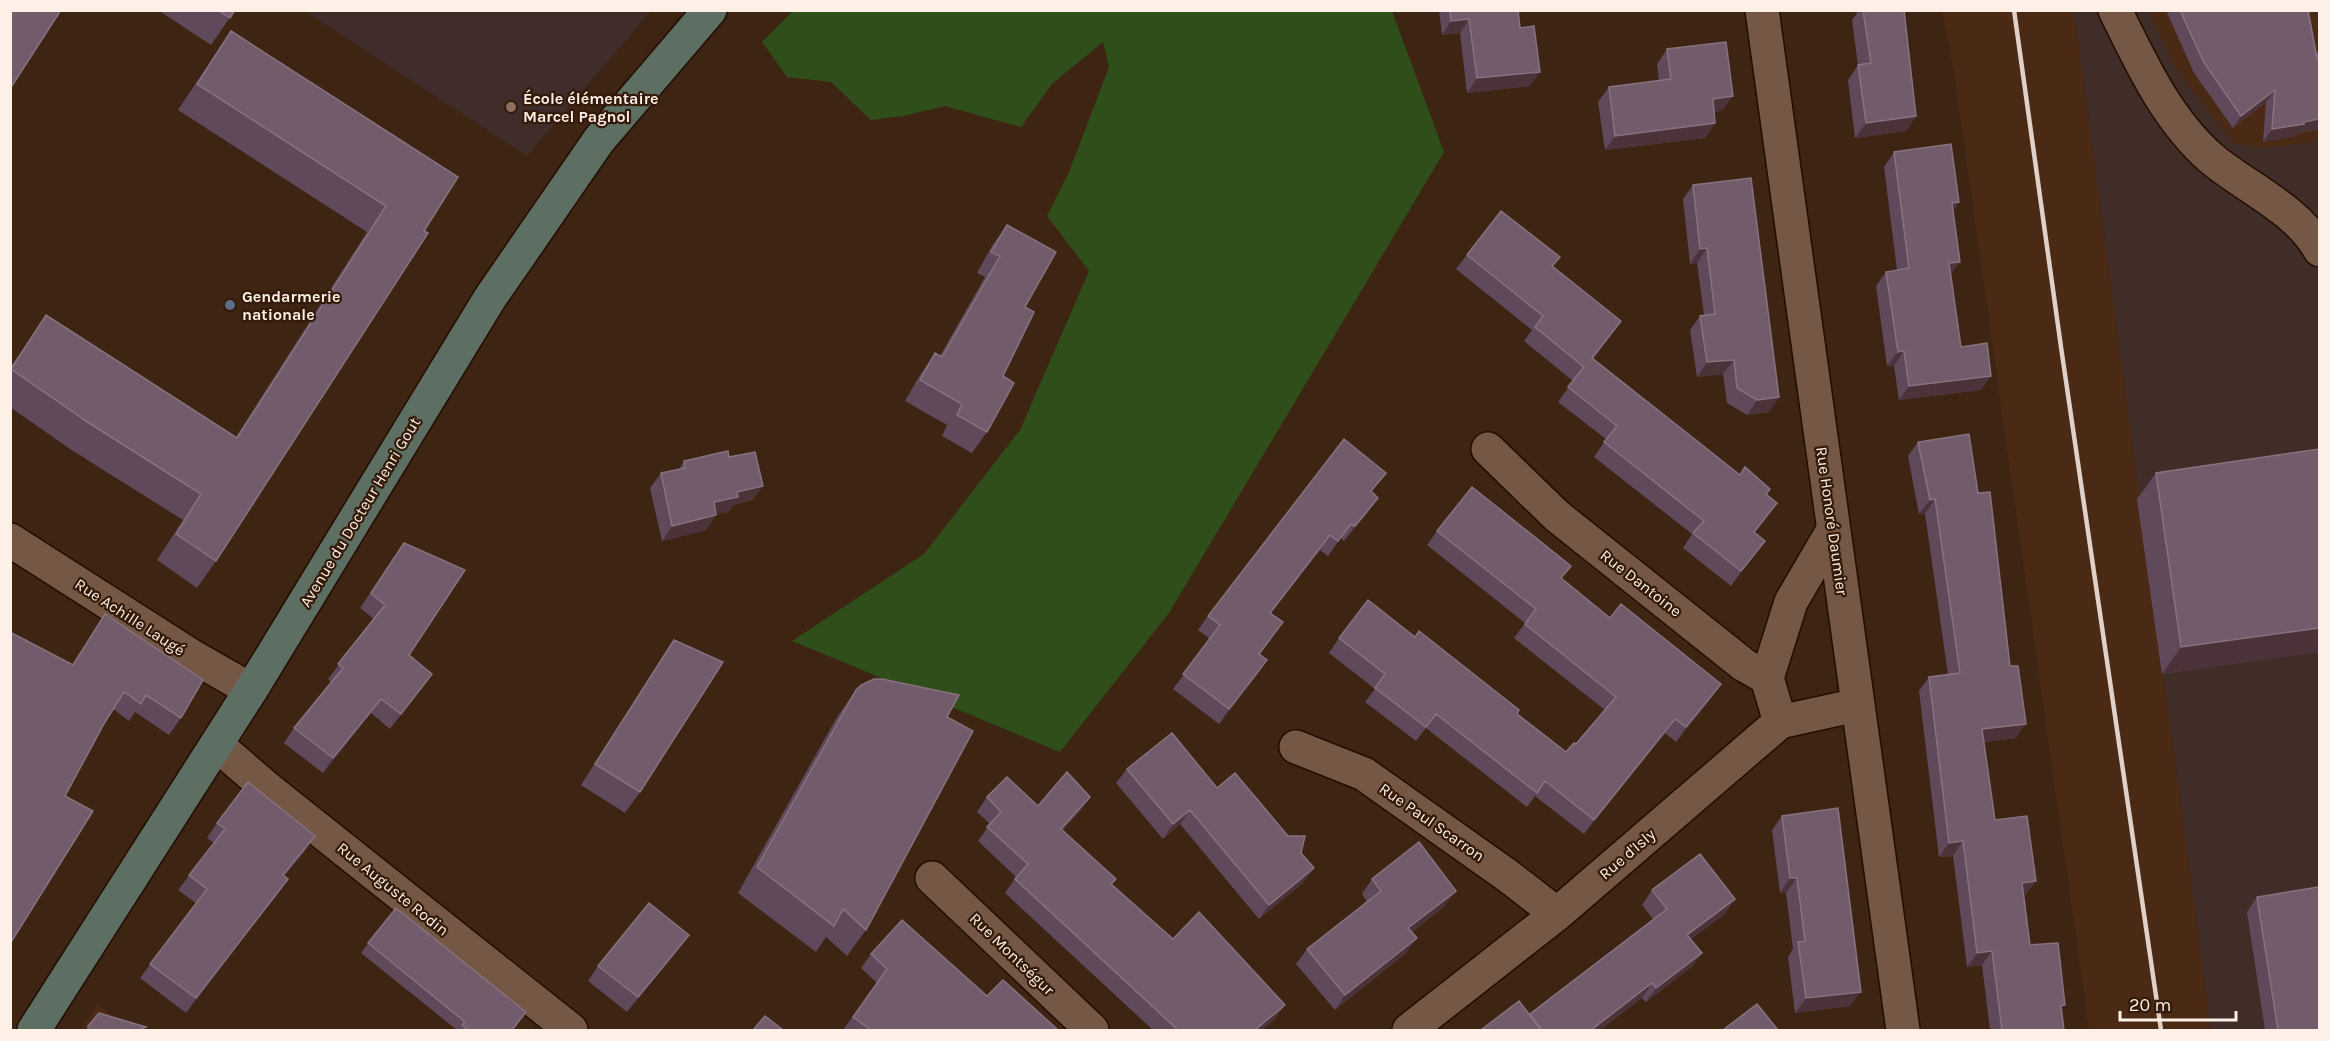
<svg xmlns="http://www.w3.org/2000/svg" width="2330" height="1041" font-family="Karla,sans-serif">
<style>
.commercial{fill:#402d27}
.built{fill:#4a2a15}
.education{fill:#402c2a}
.green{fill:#304e1a}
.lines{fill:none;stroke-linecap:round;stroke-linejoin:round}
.street-casing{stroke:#230c00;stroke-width:36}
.secondary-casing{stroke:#230c00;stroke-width:36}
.street{stroke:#745745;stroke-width:33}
.secondary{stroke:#5d6e62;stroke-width:33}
.rail{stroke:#e1d0c7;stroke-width:4.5}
.wall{fill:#61495c}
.shaded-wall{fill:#4b3339}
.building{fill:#725b6b;stroke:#88727f;stroke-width:1.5}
.education-dot{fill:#8d6e63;stroke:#331a09;stroke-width:2}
.service-dot{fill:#5c6f8a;stroke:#331a09;stroke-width:2}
.labels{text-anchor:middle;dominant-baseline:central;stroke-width:4.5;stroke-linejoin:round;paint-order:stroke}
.poi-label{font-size:16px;font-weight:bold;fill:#feefe7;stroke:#331a09;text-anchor:start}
.street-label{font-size:16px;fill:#feefe7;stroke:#331a09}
</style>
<rect width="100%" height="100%" fill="#3d2413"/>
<path class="commercial" d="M2074,11H2319V1030H2211Z"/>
<path class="built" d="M1942,11H2074L2211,1030H2089L1954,73Z
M2149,11H2319V142L2261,148L2234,143L2179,74Z
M97,1004L129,1030H81Z"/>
<path class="education" d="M305,11H651L527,156Z"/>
<path class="green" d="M793,11H1392L1444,152L1169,613L1060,752L792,641L924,554L1020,430L1089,271L1047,216L1069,172L1109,67L1103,42L1052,84L1021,127L945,106L903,116L871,120L831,82L787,77L762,42Z"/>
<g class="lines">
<g class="street-casing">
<path id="street" d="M1762,10L1903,1030
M2115,10C2141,63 2167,120 2212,159C2248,189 2296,208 2320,250
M1488,449L1557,516L1744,665L1767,678L1780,722
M10,540L190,655L251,690
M1767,678L1791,602L1833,530
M217,745L268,789L571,1030
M1296,747L1364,774L1508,876L1557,914
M932,878L1092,1030
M1409,1030L1557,914L1780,722L1857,705"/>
</g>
<g class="secondary-casing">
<path id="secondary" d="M34,1030L251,690L490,298L599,140L710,10"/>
</g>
<use href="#street" class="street"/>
<use href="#secondary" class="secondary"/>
<path class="rail" d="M2014,10L2061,347L2161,1030"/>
</g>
<path class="wall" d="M158,10H235L211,45Z
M1439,10H1518L1530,86L1467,93L1460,33L1442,35Z
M1859,10H1908L1907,12L1904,13L1916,116L1906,131L1855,138L1848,80L1858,65L1852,20Z
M2166,10H2308L2316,55L2319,50V129L2297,133L2295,136L2263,142L2266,102L2233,128L2194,73Z
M231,31L424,231L216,561L197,588L157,560L183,520L70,449L10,407V368L46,315L236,437L367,232L178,110Z
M1667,49L1723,110L1714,112L1715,123L1705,138L1605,150L1598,102L1609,87L1659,81L1657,64Z
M1894,152L1959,202L1953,211L1951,274L1961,347L1981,390L1899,400L1894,366H1887L1876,286L1886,272L1897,270L1884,167Z
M1693,185L1779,397L1769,412L1747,415L1727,403L1723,374L1697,377L1690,330L1700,316L1704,315L1697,263L1690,264L1683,199Z
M1007,225L1025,307L987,432L972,453L942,436L947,425L905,401L920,375L935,353L940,356L985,277L977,273L992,246Z
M1467,255L1553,267L1611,335L1593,359L1739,475L1745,467L1770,489L1767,495V517L1754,533V555L1731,586L1683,548L1692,534L1594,457L1606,439L1558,402L1573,381L1524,341L1532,330L1456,269Z
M1918,442L2016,738L1984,742L1995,820L2036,881L2025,895H2024L2030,945L2061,1011L2064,1030H1990L1982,965L1967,967L1953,856L1939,857L1919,691L1929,677L1948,675L1925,514H1919L1908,456Z
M2319,449V652L2162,674L2137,499L2156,473Z
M729,457L763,486L752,500L733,505L728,512L716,514L706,530L662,541L650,488L661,473L679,469L684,461Z
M1372,492L1378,498L1368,512L1344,541L1341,538L1328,556L1320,550L1271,613L1259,655L1257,675L1219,724L1173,689L1210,639L1198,630L1208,616Z
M1437,531L1562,579L1610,618L1721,684L1711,698L1676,742L1665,733L1584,834L1535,796L1527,807L1426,728L1416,741L1365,702L1375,689L1329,653L1339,638L1415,637L1517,714L1566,752L1576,744L1605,710L1514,638L1525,623L1427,545Z
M394,557L409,655L432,674L390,729L371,713L323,773L284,743L294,728L331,682L328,679L374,619L360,608Z
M105,614L181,718L169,735L135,712L129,721L113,709L105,722L65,796L72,665Z
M674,640L640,792L625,813L581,785L659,662Z
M856,690L947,717L866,930L847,956L826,937L816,952L738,893L837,717Z
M1127,769L1217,788L1303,883L1259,919L1180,824L1163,839L1116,783Z
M987,797L1038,806L1090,797L1080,811L1063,830L1116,879L1112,884L1173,939L1275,1019L1262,1030H1153L1005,893L1016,877L978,841L990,824L977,812Z
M1782,816L1850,1006L1795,1013L1788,957L1793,949L1786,893H1780L1772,830Z
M217,823L305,851L284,876L277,894L186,1013L140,978L196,903L178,890L214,843L207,838Z
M1372,879L1445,906L1412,932L1406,953L1335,1010L1296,964L1307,949L1367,902L1362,894Z
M1652,890L1725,914L1691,939L1702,953L1691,967L1646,1002L1642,998L1600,1030H1481L1529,1015L1653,919L1642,905Z
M2257,897L2319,1030H2265L2247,912Z
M368,943L519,1022L513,1030H457L361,953Z
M678,950L627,1012L588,981L598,966Z
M871,954L987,996L1058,1030H843L877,983L861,968Z"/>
<path class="shaded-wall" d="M1469,19L1460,33L1442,35L1451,21Z
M1540,72L1530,86L1467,93L1477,78Z
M2275,90L2266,102L2233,128L2241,116Z
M1733,96L1723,110L1703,113L1713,99Z
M1916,116L1906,131L1855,138L1866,123Z
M2319,119V129L2297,133L2295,136L2263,142L2272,129Z
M1715,123L1705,138L1605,150L1615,136Z
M1959,202L1949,216L1952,203Z
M1707,248L1697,263L1690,264L1700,249Z
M1960,262L1950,276L1949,263Z
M1621,321L1611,335L1582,373L1592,358Z
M1904,351L1894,366H1887L1898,352Z
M1734,360L1723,374L1697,377L1707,362Z
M1991,376L1981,390L1899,400L1909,386Z
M1779,397L1769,412L1747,415L1757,400Z
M763,486L752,500L733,505L728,512L704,517L714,502L737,492Z
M1378,498L1368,512L1344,541L1355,526Z
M1935,499L1925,514H1919L1930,500Z
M716,515L706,530L662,541L672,526Z
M1351,524L1341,538L1328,556L1338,541Z
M1330,535L1320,550L1260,627L1270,613Z
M1765,541L1754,555L1731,586L1741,571Z
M2319,628V652L2162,674L2181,647Z
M1267,660L1257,675L1219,724L1229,709Z
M432,674L422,688L390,729L401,714Z
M1721,684L1711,698L1676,742L1686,727Z
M381,699L371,713L323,773L333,758Z
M1675,719L1665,733L1584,834L1594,820Z
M2026,724L2016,738L1972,744L1982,729Z
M1090,797L1080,811L1051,843L1061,829Z
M1190,810L1180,824L1163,839L1173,824Z
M315,836L305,851L273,890L283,875Z
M1963,841L1953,856L1939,857L1949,843Z
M1314,868L1303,883L1259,919L1269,905Z
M1790,878H1797L1786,893H1780Z
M288,879L277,894L186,1013L196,998Z
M2036,881L2025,895L2012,897L2022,883Z
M1456,891L1445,906L1398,943L1408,928Z
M1735,899L1725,914L1677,949L1687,935Z
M689,935L678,950L627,1012L638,997Z
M1417,938L1406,953L1335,1010L1345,995Z
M1992,951L1982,965L1967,967L1977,953Z
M1702,953L1691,967L1646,1002L1656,988Z
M1652,983L1642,998L1600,1030H1591Z
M1861,992L1850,1006L1795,1013L1806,998Z
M1285,1005L1275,1019L1262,1030H1254Z"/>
<path class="building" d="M10,10H61L10,89Z
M218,10H235L230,18Z
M1450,10H1518L1520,28L1534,26L1540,72L1477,78L1469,19L1451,21Z
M1863,10H1904L1916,116L1866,123L1858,65L1871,63Z
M2180,10H2308L2317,58L2319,53V119L2304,122V124L2272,129L2275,90L2241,116L2203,61Z
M231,31L458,177L424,231L428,233L216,561L176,534L201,494L89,423L11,369L46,315L237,438L386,206L197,84Z
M1726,42L1733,96L1713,99L1715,123L1615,136L1609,87L1671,79L1667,49Z
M1951,144L1959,202L1952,203L1960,262L1949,263L1961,347L1987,343L1991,376L1909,386L1904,351L1898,352L1886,272L1909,268L1894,152Z
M1751,178L1779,397L1757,400L1737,388L1734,360L1707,362L1700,316L1715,314L1707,248L1700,249L1693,185Z
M1501,211L1560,257L1552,266L1621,321L1592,358L1740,475L1745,467L1770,489L1766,494L1777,503L1754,532L1765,541L1741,571L1693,533L1704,521L1604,442L1617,426L1568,387L1584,367L1535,327L1543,316L1467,255Z
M1007,225L1056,252L1025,307L1034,312L1003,376L1014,383L987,432L957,415L962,404L920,380L935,353L942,357L1000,256L991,252Z
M1969,434L1978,493L1990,492L2010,666H2018L2026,724L1982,729L1995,820L2027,816L2036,881L2022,883L2030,945L2058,943L2065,1005L2061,1006L2064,1030H2002L1992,951L1977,953L1963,841L1949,843L1929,677L1960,673L1935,499L1930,500L1918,442Z
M1344,439L1386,473L1371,491L1378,498L1355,526L1351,524L1338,541L1330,535L1270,613L1283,622L1259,654L1267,660L1229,709L1183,674L1220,625L1208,616Z
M2319,449V628L2181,647L2156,473Z
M728,451L729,457L755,452L763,486L737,492L738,497L714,502L716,515L672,526L661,473L685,468L684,461Z
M1472,487L1571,566L1561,578L1610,618L1621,604L1721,684L1686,727L1675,719L1594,820L1545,781L1537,793L1436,714L1426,727L1375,688L1385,674L1339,638L1368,600L1415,637L1419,631L1519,710L1517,714L1566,752L1574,743L1576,744L1616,697L1525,624L1536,609L1437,531Z
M404,543L465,570L409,655L432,674L401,714L381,699L333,758L294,728L343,668L338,664L385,605L371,593Z
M105,614L203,680L181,718L146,695L141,704L124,692L105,722L65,796L93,811L10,944V632L73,665Z
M674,640L723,662L640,792L595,764Z
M874,679H882L959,695L947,717L973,731L866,930L843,909L834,926L757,867L856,690L861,685Z
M1172,733L1217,788L1235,773L1288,836H1305L1301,853L1314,868L1269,905L1190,810L1173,824L1127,769Z
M1067,772L1090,797L1061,829L1116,879L1111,884L1173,939L1199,912L1285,1005L1255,1030H1178L1015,879L1028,864L987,827L1001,812L987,797L1007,777L1038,806Z
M248,782L315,836L283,875L288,879L196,998L150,964L207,889L189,875L225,829L217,823Z
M1838,808L1861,992L1806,998L1798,942L1805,941L1797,878H1790L1782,816Z
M1419,842L1456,891L1408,928L1417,938L1345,995L1307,949L1381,891L1372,879Z
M1700,854L1735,899L1687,935L1702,953L1656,988L1652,983L1591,1030H1542L1530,1014L1667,909L1652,890Z
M2319,887V1030H2278L2257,897Z
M649,903L689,935L638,997L598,966Z
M396,908L526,1012L512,1030H469L462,1025L465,1022L368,943Z
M902,920L987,996L1003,980L1058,1030H871L853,1017L887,969L871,954Z
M1519,1001L1541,1030H1481Z
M1757,1004L1778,1030H1723Z
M99,1013L146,1027L140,1030H88V1026Z
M765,1016L783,1030H753Z"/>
<circle class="education-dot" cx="511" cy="107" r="6"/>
<circle class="service-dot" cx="230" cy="305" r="6"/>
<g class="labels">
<g class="poi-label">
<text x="523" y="98">École élémentaire<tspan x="523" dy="18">Marcel Pagnol</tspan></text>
<text x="242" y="296">Gendarmerie<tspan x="242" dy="18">nationale</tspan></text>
</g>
<g class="street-label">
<text transform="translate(360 512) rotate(-59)">Avenue du Docteur Henri Gout</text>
<text transform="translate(1832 521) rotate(82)">Rue Honoré Daumier</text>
<text transform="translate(1641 583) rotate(38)">Rue Dantoine</text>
<text transform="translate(130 617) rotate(33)">Rue Achille Laugé</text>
<text transform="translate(1432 822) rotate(35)">Rue Paul Scarron</text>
<text transform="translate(1627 854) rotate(-41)">Rue d'Isly</text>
<text transform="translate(393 889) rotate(39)">Rue Auguste Rodin</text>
<text transform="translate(1012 954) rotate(44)">Rue Montségur</text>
</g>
</g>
<rect width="2330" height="1041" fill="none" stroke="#feefe7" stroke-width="24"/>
<path d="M2120 1011v9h116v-9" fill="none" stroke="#feefe7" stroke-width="3"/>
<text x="2129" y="1011" font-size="18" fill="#feefe7" stroke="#331a09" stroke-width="4.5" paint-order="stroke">20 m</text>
</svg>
